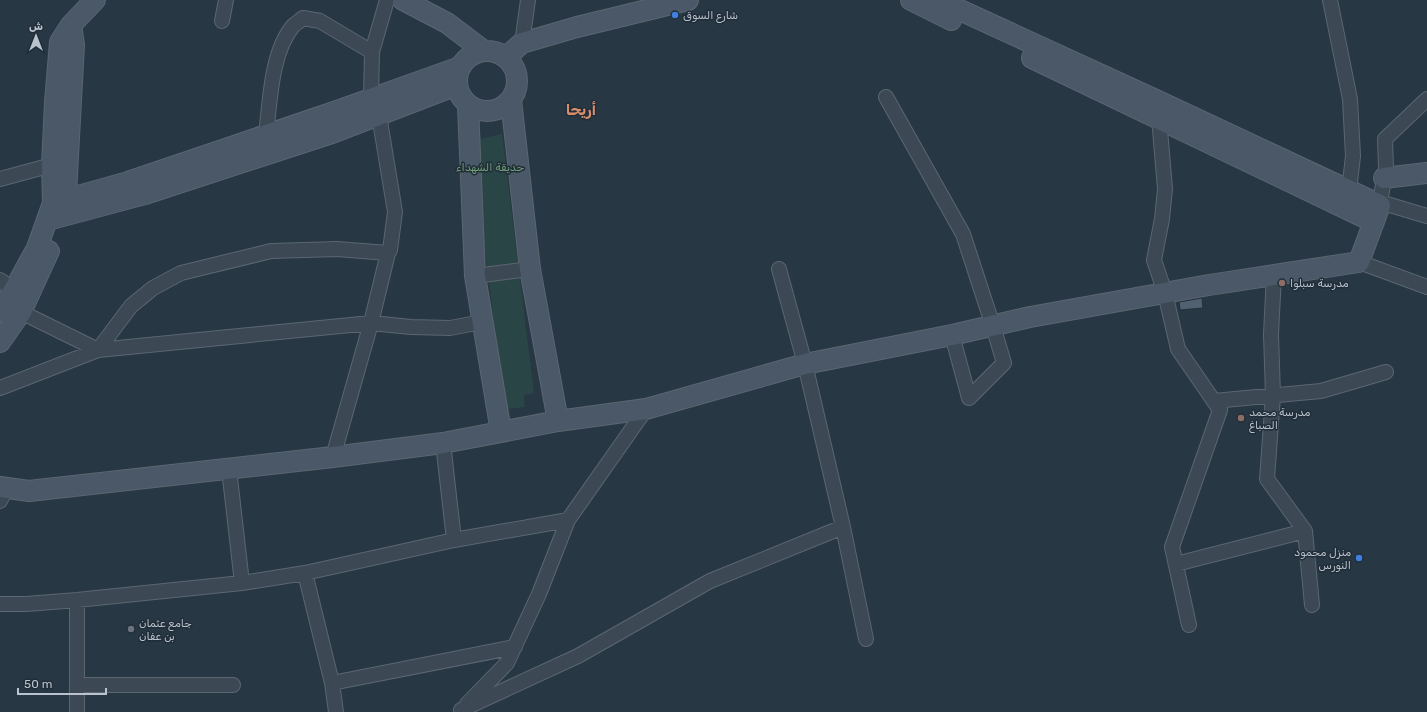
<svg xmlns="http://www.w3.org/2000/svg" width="1427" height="712" font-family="Rubik,Cairo,sans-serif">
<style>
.green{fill:#2a4545}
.building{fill:#51616f;stroke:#23303b}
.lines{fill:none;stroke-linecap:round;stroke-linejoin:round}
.street-casing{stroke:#5b6671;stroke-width:16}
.secondary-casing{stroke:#5b6671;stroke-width:22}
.street{stroke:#3c4954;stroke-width:14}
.secondary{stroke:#4a5867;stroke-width:20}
.shop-dot{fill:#3f7fe0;stroke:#212e39;stroke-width:1.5}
.education-dot{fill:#8d6e63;stroke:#212e39;stroke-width:1.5}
.worship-dot{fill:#6b7280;stroke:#212e39;stroke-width:1.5}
.labels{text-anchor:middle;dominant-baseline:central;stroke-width:3;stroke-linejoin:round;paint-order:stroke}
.poi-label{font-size:11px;fill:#bac3cd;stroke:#212e39;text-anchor:start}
.park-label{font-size:11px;fill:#719e77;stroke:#212e39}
.district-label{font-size:15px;font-weight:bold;fill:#d68e6c;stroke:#212e39}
</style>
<rect width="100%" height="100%" fill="#283744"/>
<path class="green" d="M502,134L534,393L524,395L525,407L505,409L471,141Z"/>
<path class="building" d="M1202,298L1203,308L1180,310L1179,302Z"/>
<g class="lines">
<g class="street-casing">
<path id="street" d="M1330,0L1350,99L1353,156L1349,191
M222,21L226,0
M522,43L528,0
M886,97L963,234L993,326L1004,363L969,398L952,335
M1159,118L1165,189L1162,219L1154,260L1165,293L1178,349L1220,410L1172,547L1189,625
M266,135C270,102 271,52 293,26C296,23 300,21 303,18L320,21L372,52
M0,179L52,165
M1380,202L1386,168L1385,139L1427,99
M1380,205V202L1427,216
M1359,262L1427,287
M779,269L805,364L843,527L866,639
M1274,275L1271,334L1273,396L1267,479L1305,531L1312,605
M475,276L530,269
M0,280L14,290
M21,312L98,350L371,323L411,327L450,328L482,322
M0,388L98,350L131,306L153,288L181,273L271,251L337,249L388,253
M1214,401L1321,391L1386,372
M443,443L454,540
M333,457L371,323L388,253L390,250L395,212L379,115L371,98L372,52L387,0
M229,469L242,583
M0,501L6,489
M1176,564L1305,531
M305,573L332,683L336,712
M0,604H26L77,600L242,583L305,573L454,540L568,520
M332,683L515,647
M78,685H233
M467,704L507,663L539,594L568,520L646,409
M461,710L578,656L710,581L843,527
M77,712V600"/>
</g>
<g class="secondary-casing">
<path id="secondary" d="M403,0L447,23L484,51
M911,0L951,20
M457 81a30 30 0 1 1 60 0a30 30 0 1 1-60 0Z
M506,57L522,43L577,27L688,0
M1032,58L1374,222
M511,100L530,269L558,421
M468,105L475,276L501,432
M1384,178L1427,173
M53,203L128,182L340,110L460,67
M65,212L74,45L71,25
M48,220L145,194L332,133L457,85
M0,311L14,290L37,248L53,203L52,165L55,102L60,42L71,25L95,0
M0,342L21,312L49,251
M0,487L29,491L333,457L443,443L558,421L646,409L805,364L952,335L1030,317L1209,285L1359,262L1380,205L1158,101L938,0"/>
</g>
<use href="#street" class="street"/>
<use href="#secondary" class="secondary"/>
</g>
<g class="shop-dot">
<circle cx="675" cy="15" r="4"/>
<circle cx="1359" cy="558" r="4"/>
</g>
<g class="education-dot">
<circle cx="1282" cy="283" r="4"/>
<circle cx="1241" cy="418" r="4"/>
</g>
<circle class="worship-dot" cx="131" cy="629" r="4"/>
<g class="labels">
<g class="poi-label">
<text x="683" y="15">شارع السوق</text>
<text x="1290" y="283">مدرسة سبلوا</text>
<text x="1249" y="412">مدرسة محمد<tspan x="1249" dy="13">الصباغ</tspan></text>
<text x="1351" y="552" text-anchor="end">منزل محمود<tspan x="1351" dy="13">النورس</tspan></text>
<text x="139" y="623">جامع عثمان<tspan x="139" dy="13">بن عفان</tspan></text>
</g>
<g class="park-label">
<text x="490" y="167">حديقة الشهداء</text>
</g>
<g class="district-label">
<text x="581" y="110">أريحا</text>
</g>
</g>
<g transform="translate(36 36)" stroke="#212e39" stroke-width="3" paint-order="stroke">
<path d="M0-3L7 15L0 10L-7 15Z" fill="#bac3cd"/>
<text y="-6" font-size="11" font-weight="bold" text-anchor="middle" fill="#bac3cd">ش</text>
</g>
<path d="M18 688v6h88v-6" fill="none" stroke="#bac3cd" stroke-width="2"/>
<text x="24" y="688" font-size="12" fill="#bac3cd" stroke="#212e39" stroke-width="3" paint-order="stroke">50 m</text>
</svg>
